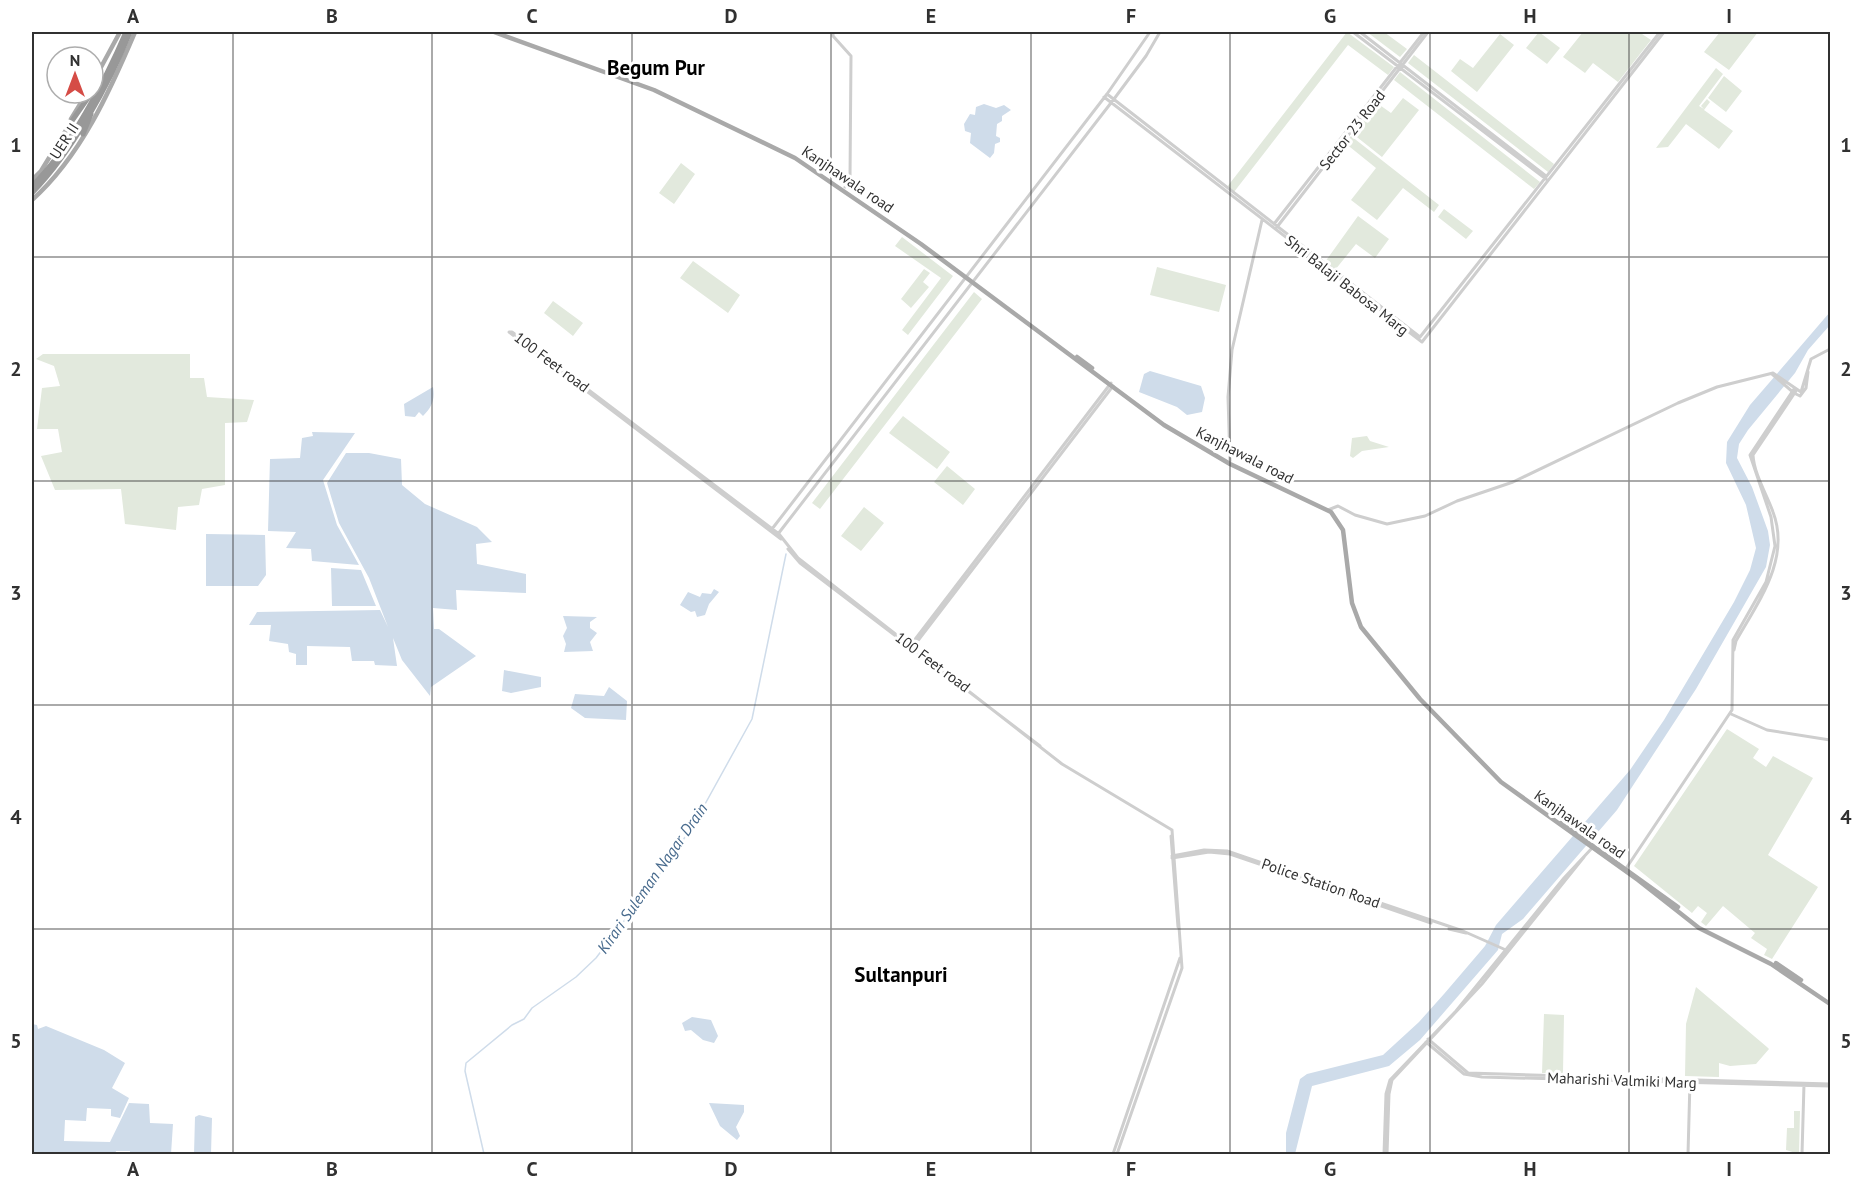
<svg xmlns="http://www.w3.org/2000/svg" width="1862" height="1186" font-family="'PT Sans',sans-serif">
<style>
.green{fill:#e2e9dd}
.water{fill:#cfdcea}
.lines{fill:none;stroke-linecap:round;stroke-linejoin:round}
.stream{stroke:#cfdcea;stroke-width:1.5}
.minor{stroke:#cecece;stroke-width:3}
.major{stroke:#a9a9a9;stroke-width:4.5}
.highway{stroke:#989898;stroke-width:5}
.grid{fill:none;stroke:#313131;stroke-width:1.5;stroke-opacity:0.55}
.labels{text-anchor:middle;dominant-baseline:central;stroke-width:6;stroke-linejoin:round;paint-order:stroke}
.street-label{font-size:15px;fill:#313131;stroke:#fff}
.water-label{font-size:16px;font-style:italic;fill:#46698c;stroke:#fff}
.district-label{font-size:21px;font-weight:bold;fill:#000;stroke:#fff}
.neatline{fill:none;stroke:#313131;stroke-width:2}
.grid-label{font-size:20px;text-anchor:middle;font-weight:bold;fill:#313131}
</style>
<rect width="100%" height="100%" fill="#fff"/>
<path class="green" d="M1347,32L1394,67L1388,75L1348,45L1234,192L1227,187Z
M1367,32H1384L1407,49L1400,57Z
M1539,32L1560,48L1547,64L1526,48Z
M1583,32H1639L1651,40L1618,82L1593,63L1585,73L1563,57Z
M1720,32H1758L1729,70L1704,52Z
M1500,34L1514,45L1477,92L1451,71L1460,59L1473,68Z
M1414,55L1554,164L1548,172L1408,63Z
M1716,68L1723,74L1699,106L1704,109L1701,106L1707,99L1710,102L1704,110L1733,131L1719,149L1686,124L1668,147L1656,148Z
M1400,72L1540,182L1534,189L1394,80Z
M1724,76L1742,91L1726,112L1708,98Z
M1403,98L1419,110L1382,157L1353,134L1377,103L1391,113Z
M1351,136L1439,205L1434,212L1403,188L1377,220L1351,200L1376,168L1345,143Z
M681,163L695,174L674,204L659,193Z
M1444,209L1473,231L1466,239L1438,217Z
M1358,216L1389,239L1375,258L1356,244L1335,270L1325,262Z
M902,237L953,276L908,335L902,330L941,278L895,246Z
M693,261L740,295L728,313L680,278Z
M1157,267L1226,285L1219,312L1150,295Z
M924,269L930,273L923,282L929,287L911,308L901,299Z
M974,292L982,299L820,509L812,503Z
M553,301L583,323L573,336L544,313Z
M43,354H190V378H204L207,397L254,400L247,422L225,423V485L202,489L199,505L178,507L176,530L125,524L121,489L55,490L41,456L62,452L58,429H37L42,388L60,386L54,366L36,359Z
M903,416L950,452L937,469L889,433Z
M1367,436L1370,441L1389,447L1362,451L1353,458L1350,456L1352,438Z
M947,466L975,489L963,505L934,482Z
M864,507L884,523L861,551L841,536Z
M1727,729L1759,749L1753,758L1766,767L1773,756L1813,778L1768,855L1818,887L1772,959L1764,955L1767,949L1751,938L1755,933L1723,906L1706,926L1701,922L1707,913L1698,906L1692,913L1634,866Z
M1696,987L1767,1047L1769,1049L1756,1064L1730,1066L1719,1063V1077L1685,1076L1686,1024Z
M1544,1014L1564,1015L1563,1073H1542Z
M1794,1111H1800L1799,1154L1786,1150L1787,1128H1794Z"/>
<path class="water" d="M984,104L996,108L1004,105L1011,110L1002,116V121L997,124L996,136L1000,138V142L995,144L994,153L990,158L970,143L971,133L965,131L964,124L970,114L975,115L976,107Z
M1830,312V325L1808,350L1795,373L1748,430L1739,444L1737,458L1752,487L1768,531L1770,545L1766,567L1696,689L1617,810L1523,919L1502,934L1498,950L1420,1040L1389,1066L1312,1086L1295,1154H1286V1133L1300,1079L1307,1074L1383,1055L1419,1022L1444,994L1485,946L1496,925L1630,770L1664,720L1734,602L1750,570L1756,548L1746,505L1726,463L1727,442L1750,405Z
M1150,371L1201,386L1205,398L1202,412L1187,415L1177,407L1139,392L1144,374Z
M433,387C435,400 432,407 423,416L419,412L415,417L405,416L404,404Z
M312,432L355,433L323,480L337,525L359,565L312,561L311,549L286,548L296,532L268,531L270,459L300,458L302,438L313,436Z
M346,453H369L401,459L402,485L425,504L477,527L492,542L476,544L477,564L526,574V593L456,590L457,610L433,608L434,629H439L476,656L431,687L430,696L402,660L393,638L397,666L375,665L374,661H352L350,647L307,646V665H296V654L289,652L288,644L269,641L271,625H249L257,612L380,610L388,627L369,578L339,523L327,483Z
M206,534L265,535L266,575L258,586H206Z
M331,568L361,570L376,606H332Z
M714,589L719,592L709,604L705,615L697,617L695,611L691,612L680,605L688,592L700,597L702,593L711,594Z
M563,616L597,617L590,622V628L597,633L590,642L593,651L564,652L566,644L563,636L567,628Z
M504,670L541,677V687L511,693L502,691Z
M609,687L627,701L626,720L585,718L571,708L575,694L604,696Z
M692,1017L711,1020L718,1036L714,1043L703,1040L691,1030L685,1031L682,1023Z
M32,1024L37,1025L38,1029L46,1026L104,1050L125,1063L112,1088L129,1098L120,1118L111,1116V1109L87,1108L86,1121L65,1120L64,1141L110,1142L129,1103L149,1104L150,1123L173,1124L171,1154H130V1151H116L115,1154H32Z
M709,1103L744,1105V1112L736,1127L740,1136L737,1140L720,1126Z
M199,1115L212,1118L211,1154H194L195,1117Z"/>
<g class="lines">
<path class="stream" d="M484,1154L465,1071L466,1063L512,1025L524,1019L532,1008L576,977L596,958L659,875L694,824L752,719L786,554"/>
<path class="minor" d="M833,32V36L851,56L850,178L845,187
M1353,32L1546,179
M1360,32L1546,176
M1107,94L1420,337L1660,32
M1104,97L1422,342L1664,32
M1274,224L1424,32
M1277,227L1428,32
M512,332L779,534L798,558L1062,764L1172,830
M512,332H509L781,539
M1772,374L1794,393L1800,396L1806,388L1808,372
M1230,461L1228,397L1232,350L1262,220
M1328,510L1338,506L1355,515L1387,524L1425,516L1457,501L1513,482L1678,403L1717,387L1773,373L1801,392L1811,359L1830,349
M772,529L1107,94L1150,32
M778,534L1114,99L1146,56L1160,32
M788,549L800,563L1040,746
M910,646L1111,383
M913,647L1113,386
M1734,650L1736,641C1758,602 1791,559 1773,512C1767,495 1754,474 1753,455L1796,391
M1731,714L1767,730L1830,740
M1171,836L1178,927
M1172,856L1204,850L1227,851L1463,931L1506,950
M1172,858L1209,852L1230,854L1431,923
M1625,870L1732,710L1733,640L1766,582L1775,546L1771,517L1750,455L1794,389
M1449,929L1466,933
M1428,1039L1468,1073L1830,1084
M1426,1042L1464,1074L1482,1077L1830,1086
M1113,1154L1180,958
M1117,1154L1182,968L1172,830
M1384,1154L1386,1094L1390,1080L1456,1011L1564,878L1593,847
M1387,1154L1389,1094L1392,1080L1482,984L1584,857
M1688,1154L1690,1081
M1802,1154L1804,1084"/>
<path class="major" d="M494,32L654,90L795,158L921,244L1164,425L1230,464L1331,512L1343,530L1352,603L1361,627L1420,699L1501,782L1638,880L1699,928L1771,964L1830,1004
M93,82L120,32
M71,119L87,93
M32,180L41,171L68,127
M32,200C81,156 110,91 135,32
M1077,357L1092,368
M1561,823L1678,907
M1776,963L1801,980"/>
<path class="highway" d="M67,128L90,95
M83,134L91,114
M32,186C69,150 106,79 126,32
M32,193C72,152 109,85 130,32"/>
</g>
<path class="grid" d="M233,32V1154M432,32V1154M632,32V1154M831,32V1154M1031,32V1154M1230,32V1154M1430,32V1154M1629,32V1154M32,257H1830M32,481H1830M32,705H1830M32,929H1830"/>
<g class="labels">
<g class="street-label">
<text transform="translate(1352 130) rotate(-52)">Sector 23 Road</text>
<text transform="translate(64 141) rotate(-57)">UER II</text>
<text transform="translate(848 179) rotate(34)">Kanjhawala road</text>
<text transform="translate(1347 285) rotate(38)">Shri Balaji Babosa Marg</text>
<text transform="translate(552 362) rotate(37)">100 Feet road</text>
<text transform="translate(1245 455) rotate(27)">Kanjhawala road</text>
<text transform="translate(933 662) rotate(37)">100 Feet road</text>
<text transform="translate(1580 824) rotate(35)">Kanjhawala road</text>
<text transform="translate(1321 883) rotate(19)">Police Station Road</text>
<text transform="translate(1622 1080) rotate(2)">Maharishi Valmiki Marg</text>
</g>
<g class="water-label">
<text transform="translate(652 878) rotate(-55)">Kirari Suleman Nagar Drain</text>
</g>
<g class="district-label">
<text x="656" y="67">Begum Pur</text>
<text x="901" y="974">Sultanpuri</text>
</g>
</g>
<rect width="1862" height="1186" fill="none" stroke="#ffffff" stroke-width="66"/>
<g transform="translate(75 75)"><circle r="28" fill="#ffffff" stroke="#adadad" stroke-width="1.5"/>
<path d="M0-4.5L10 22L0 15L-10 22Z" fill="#d54c46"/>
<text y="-9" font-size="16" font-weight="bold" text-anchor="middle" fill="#313131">N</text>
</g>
<rect x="33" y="33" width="1796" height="1120" class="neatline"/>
<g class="grid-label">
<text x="133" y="23">A</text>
<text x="332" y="23">B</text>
<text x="532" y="23">C</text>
<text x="731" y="23">D</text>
<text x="931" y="23">E</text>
<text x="1131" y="23">F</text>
<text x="1330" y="23">G</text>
<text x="1530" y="23">H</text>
<text x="1729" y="23">I</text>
<text x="16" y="152">1</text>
<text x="1846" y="152">1</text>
<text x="16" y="376">2</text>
<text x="1846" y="376">2</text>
<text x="16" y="600">3</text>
<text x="1846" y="600">3</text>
<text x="16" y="824">4</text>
<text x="1846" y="824">4</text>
<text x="16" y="1048">5</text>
<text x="1846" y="1048">5</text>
<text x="133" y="1176">A</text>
<text x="332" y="1176">B</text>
<text x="532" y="1176">C</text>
<text x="731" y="1176">D</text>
<text x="931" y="1176">E</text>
<text x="1131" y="1176">F</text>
<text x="1330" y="1176">G</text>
<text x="1530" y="1176">H</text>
<text x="1729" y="1176">I</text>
</g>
</svg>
